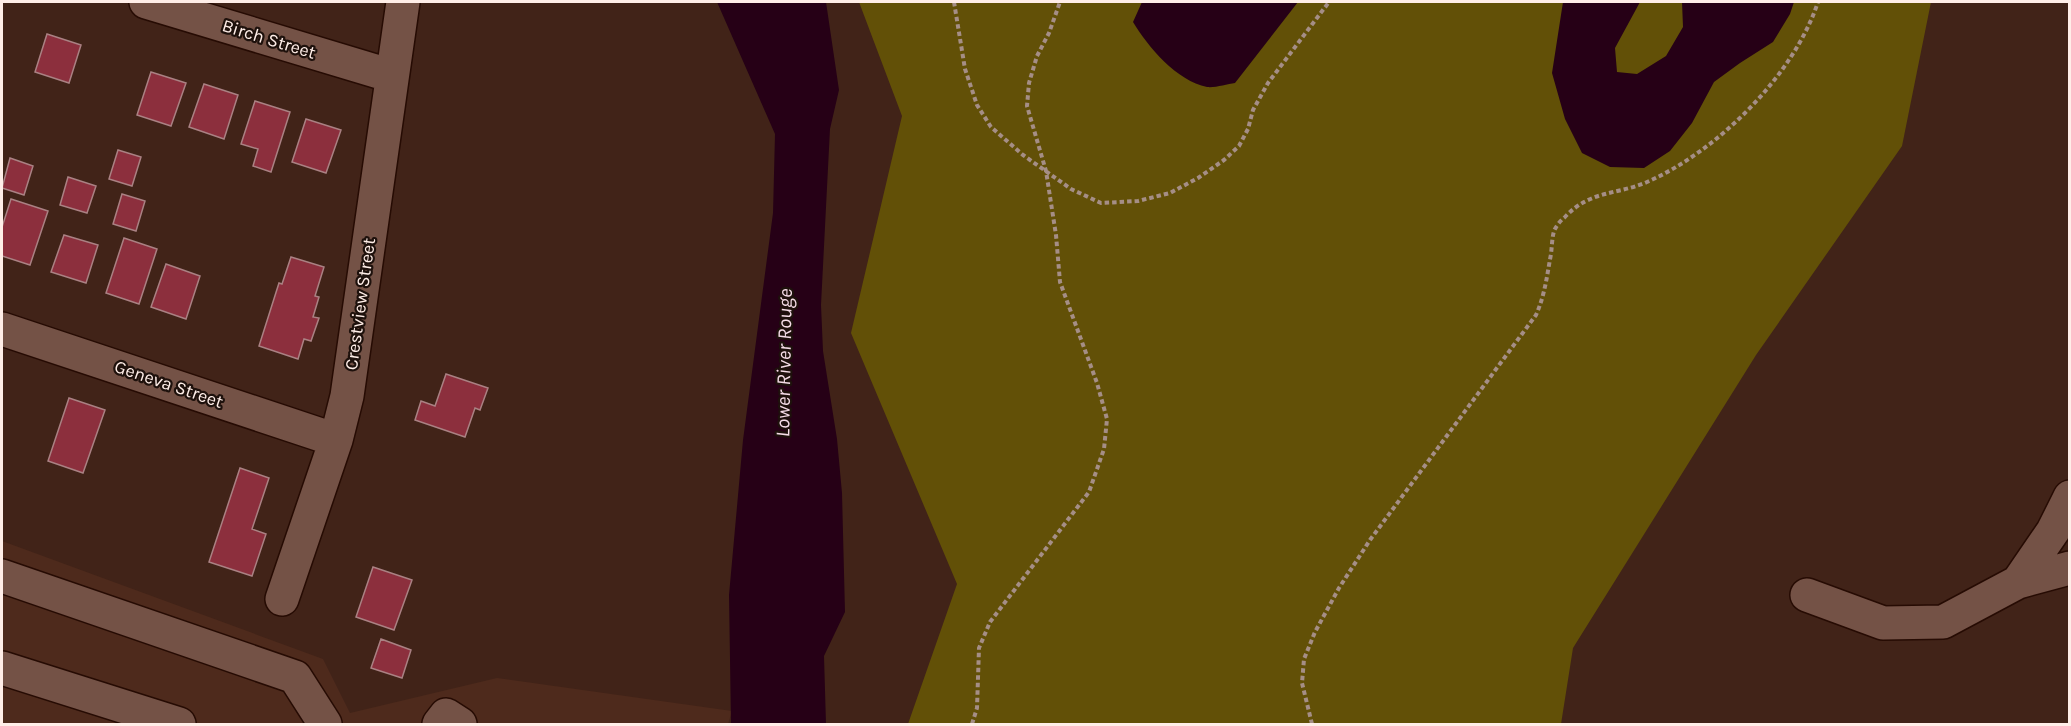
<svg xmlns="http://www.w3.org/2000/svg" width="2071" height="726" font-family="Karla,sans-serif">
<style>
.built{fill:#4e2a1c}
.green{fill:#625007}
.water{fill:#260016}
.building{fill:#8c2f3d;stroke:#aa8183;stroke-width:1.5}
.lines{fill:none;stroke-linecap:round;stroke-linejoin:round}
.minor-casing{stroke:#260b03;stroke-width:36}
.path{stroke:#a58e86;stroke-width:4;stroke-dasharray:4.5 3;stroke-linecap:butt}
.minor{stroke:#745246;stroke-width:33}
.labels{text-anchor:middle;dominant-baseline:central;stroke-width:4.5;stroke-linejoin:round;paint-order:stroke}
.street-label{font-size:18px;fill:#ffeee8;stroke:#1e110c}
.water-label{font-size:20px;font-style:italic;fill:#f5dce7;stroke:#1e110c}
</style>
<rect width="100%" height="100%" fill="#412318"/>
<path class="built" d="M2,541L323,659L350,713L497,678L732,711L728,724H2Z"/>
<path class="green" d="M859,2H1931L1902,146L1756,355L1573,648L1561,724H908L957,584L851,333L902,116Z"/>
<path class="water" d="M717,2H826L839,90L830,129L821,305L823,351L837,439L842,493L845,612L824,656L826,724H731L729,595L743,440L773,213L775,134Z
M1142,2H1298L1235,83C1227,84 1215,88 1207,87C1177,81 1148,47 1133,22Z
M1563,2H1640L1615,48L1617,72L1637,74L1666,56L1683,27L1682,2H1794L1790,14L1773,42L1740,63L1714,82L1692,123L1670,151L1644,168L1610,167L1582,153L1565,119L1552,73Z"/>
<path class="building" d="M47,34L81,45L69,83L35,72Z
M151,72L186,83L171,126L137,115Z
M204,84L238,95L224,139L189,127Z
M255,101L290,112L271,172L253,166L258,149L241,144Z
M306,119L341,130L326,173L292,162Z
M118,150L141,157L132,186L109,179Z
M10,158L33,166L24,195L2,188Z
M68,177L96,186L87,213L60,205Z
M122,194L145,201L136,231L113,224Z
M11,199L48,211L30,265L2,256V227Z
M64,235L98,245L86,283L51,272Z
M124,238L157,249L139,304L106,293Z
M291,257L324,267L315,296L319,297L313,317L319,318L311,341L304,339L298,359L259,346L279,283L282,284Z
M166,264L200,276L186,319L151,307Z
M446,374L488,388L480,410L475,408L465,437L415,420L421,401L435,406Z
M69,398L105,410L83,473L48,461Z
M240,468L269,478L252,529L266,534L252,576L209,562Z
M373,567L412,580L394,630L356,617Z
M381,639L411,650L402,678L371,668Z"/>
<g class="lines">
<g class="minor-casing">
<path id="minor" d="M146,2L392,76
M2,329L336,440
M2,576L295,677L325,724
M2018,582L2053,531L2070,497
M1807,595L1883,623L1943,622L2018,582L2070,568
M282,599L336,440L347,396L403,2
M2,668L179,724
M439,724L446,715L460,724"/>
</g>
<path class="path" d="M954,2L965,69L977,105L991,127L1023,155L1071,189L1101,203L1138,201L1170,193L1198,178L1224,160L1239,146L1248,129L1253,110L1268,83L1329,2
M972,724L977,708L979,648L990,622L1089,492L1104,449L1107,419L1097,383L1060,282L1056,235L1046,171L1027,106L1029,83L1037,56L1049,33L1060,2
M1312,724L1302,683L1304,659L1315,632L1339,588L1370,540L1536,315C1545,295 1547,275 1551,254C1552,246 1552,238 1554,231C1556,226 1561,220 1565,217C1590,190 1617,195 1647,182C1718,151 1794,75 1818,2"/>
<use href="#minor" class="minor"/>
</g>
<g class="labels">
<g class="street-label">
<text transform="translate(269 39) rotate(17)">Birch Street</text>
<text transform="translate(360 304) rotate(-82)">Crestview Street</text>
<text transform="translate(169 384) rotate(19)">Geneva Street</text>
</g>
<g class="water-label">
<text transform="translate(784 363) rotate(-89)">Lower River Rouge</text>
</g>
</g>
<rect width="2071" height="726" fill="none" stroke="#ffeee8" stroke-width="6"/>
</svg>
